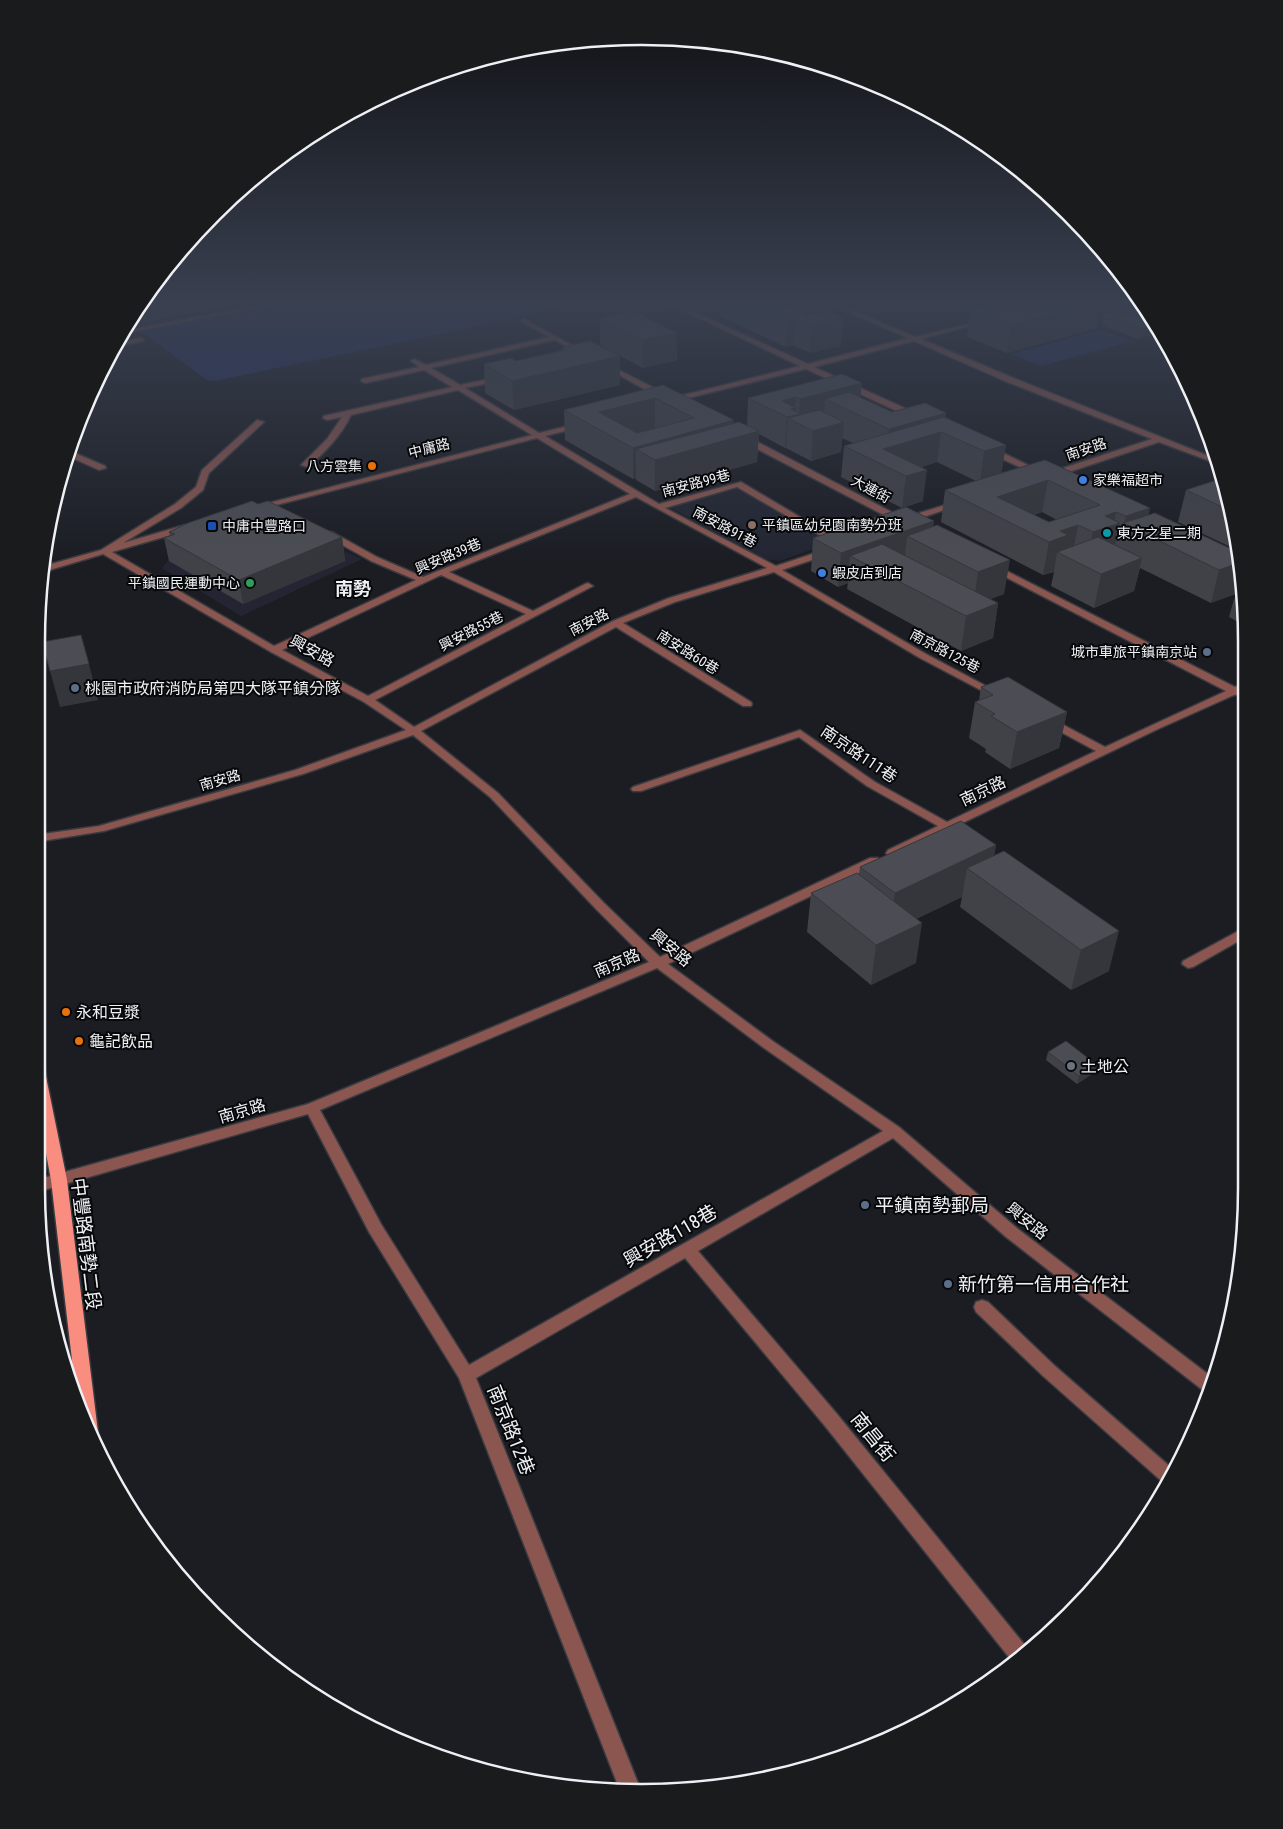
<svg xmlns="http://www.w3.org/2000/svg" width="1283" height="1829" font-family="'Roboto Condensed','Noto Sans TC',sans-serif">
<style>
.built{fill:#232632}
.green{fill:#243065}
.lines{fill:none;stroke-linecap:round;stroke-linejoin:round}
.minor-casing{stroke:#393b40;stroke-width:3}
.major-casing{stroke:#393b40;stroke-width:3}
.minor{fill:#8a564f;fill-rule:evenodd}
.major{fill:#f98d80;fill-rule:evenodd}
.wall{fill:#414248;fill-rule:evenodd}
.shaded-wall{fill:#35363b}
.building{fill:#4c4d54;stroke:#35363b;fill-rule:evenodd}
.food-dot{fill:#e8710a;stroke:#07080a;stroke-width:2}
.shop-dot{fill:#3f7fe0;stroke:#07080a;stroke-width:2}
.education-dot{fill:#8d6e63;stroke:#07080a;stroke-width:2}
.transit-dot{fill:#1a4fb4;stroke:#07080a;stroke-width:2}
.culture-dot{fill:#0f9aa8;stroke:#07080a;stroke-width:2}
.leisure-dot{fill:#2e9e5b;stroke:#07080a;stroke-width:2}
.service-dot{fill:#5c6f8a;stroke:#07080a;stroke-width:2}
.worship-dot{fill:#6b7280;stroke:#07080a;stroke-width:2}
.labels{text-anchor:middle;dominant-baseline:central;stroke-width:4;stroke-linejoin:round;paint-order:stroke}
.far-street-label{font-size:14px;fill:#eef0f4;stroke:#07080a}
.far-poi-label{font-size:14px;fill:#eef0f4;stroke:#07080a;text-anchor:start}
.street-label{font-size:16px;fill:#eef0f4;stroke:#07080a}
.poi-label{font-size:16px;fill:#eef0f4;stroke:#07080a;text-anchor:start}
.far-district-label{font-size:18px;font-weight:bold;fill:#eef0f4;stroke:#07080a}
.near-poi-label{font-size:19px;fill:#eef0f4;stroke:#07080a;text-anchor:start}
.near-street-label{font-size:19px;fill:#eef0f4;stroke:#07080a}
.rim{fill:none;stroke:#eef0f4;stroke-width:2.5}
</style>
<rect width="100%" height="100%" fill="#1b1d23"/>
<path class="built" d="M734,487L833,542L780,561L764,559L670,507Z
M262,513L362,559L241,616L162,568L189,535Z"/>
<path class="green" d="M282,304H513L536,314L215,381L207,380L139,330Z
M1100,330L1132,341L1041,366L1011,354Z"/>
<g class="lines">
<g class="minor-casing">
<path id="minor" d="M267,304H278L131,332L128,330Z
M669,304H676L808,364L908,338L830,304H837L915,337L986,320V322L921,339L1011,377L1216,459L1218,464L1159,442L1054,477H1048V473L1152,439L1005,381L914,341L814,367L920,415V419H914L806,369L668,403V399L800,366Z
M524,319L586,353L581,354L555,340L431,368L460,385L504,376V380L465,388L539,433L585,422V426L545,436L659,504L741,482L842,542L835,544L737,487L665,508L776,566L824,550H830V554L782,570L926,654L1001,694L996,697L992,696L920,658L774,572L675,602L623,623L751,702L752,704L751,706H743L616,627L421,731L498,793L604,903L660,957L870,858H878L880,861L878,864L668,964L774,1042L899,1127L1018,1229L1213,1378L1208,1393L1204,1391L1006,1237L893,1138L698,1251L837,1414L1028,1649L1029,1650L1012,1661L825,1426L685,1258L476,1378L640,1788H619L459,1378L369,1232L308,1114L37,1192L36,1180L308,1104L649,962L596,909L490,797L413,735L303,774L104,831L36,842V835L99,826L295,770L406,730L364,702L271,652L103,554L43,572L44,566L101,550L175,504L196,487L202,470L257,420L264,422L209,473L203,490L181,508L123,543L185,525L189,528L188,530L112,552L274,646L416,580L371,561L326,536V532H332L377,557L423,577L630,494L537,438L257,510L253,507L532,435L458,390L351,415C341,436 325,452 308,467L301,465L327,439L342,417L327,420L323,418L324,416L452,387L424,370L365,383L361,381L362,379L419,367L411,361L414,359L426,365L549,337L522,322L521,321ZM636,497L767,568L669,598L613,621L414,727L375,700L593,586L588,583L585,584L533,611L449,572ZM441,575L526,614L368,696L282,650ZM657,968L764,1048L883,1131L469,1365L381,1224L320,1110Z
M141,338L143,339V341L113,347L115,343Z
M605,363L666,394L667,396L660,398L603,366V364Z
M740,436H746L903,518L958,501L962,504L909,522L899,523L740,440Z
M987,448H993L1044,473L1037,475L987,452Z
M70,451L105,466L106,468L99,470L68,456Z
M993,564L1235,687L1242,685V694L1234,695L1158,729L892,857L888,856L886,853L888,850L938,826L867,786L799,737L641,791H633L631,789L633,787L800,730L875,782L947,822L1096,751L1046,724L1045,722L1046,720H1054L1105,747L1226,691L990,569V565Z
M1244,928V938L1193,967L1188,968L1182,964L1183,961Z
M982,1300L988,1302L1055,1366L1175,1471L1166,1485L1043,1376L976,1312L974,1307L976,1302Z"/>
</g>
<g class="major-casing">
<path id="major" d="M36,1057L41,1059L43,1062L67,1180L98,1432L93,1439L82,1419L77,1403L51,1180L36,1100Z"/>
</g>
<use href="#minor" class="minor"/>
<use href="#major" class="major"/>
</g>
<path class="wall" d="M143,304H206L207,310L136,323L131,319Z
M210,304H240L215,308Z
M535,304H562L554,306Z
M712,304H781L841,346L810,353L793,345L786,347L720,316V312L712,308Z
M995,304H1137L1143,312L1130,315L1150,322L1156,331L1155,334L1138,339L1101,325L1103,315L1110,313L1100,310L1097,328L1007,353L967,337L970,310Z
M600,318L677,333V360L643,368L600,345Z
M562,347L620,385L514,410L485,393L484,364L516,361L562,350Z
M842,374L861,398L892,412L946,413L945,418L1006,445L1001,473L1045,460L1150,508L1148,515L1240,553L1211,603L1140,568L1134,591L1094,608L1051,586L1054,572L1043,575L941,522L945,490L976,481L937,462L921,467L923,501L902,508L841,477L844,446L853,443L842,438L841,452L811,461L786,448V447L785,448L759,434L757,462L655,491L636,480V478L633,479L565,440L564,410L663,385L734,423L747,426L748,398ZM655,428H656L636,433ZM1042,512L1057,520L1049,522L1034,515Z
M1226,485L1239,551L1178,522L1186,490Z
M258,504L342,537L345,561L243,604L169,561L164,538L170,536L169,532Z
M934,526L1004,594L990,599L998,603L993,638L961,651L847,589L848,583L838,587L811,571L813,538Z
M1242,596V624L1229,617L1234,599Z
M981,687L1067,712L1059,748L1010,769L985,752L986,749L969,738L975,702L979,700Z
M996,845L994,856L1109,971L1071,990L960,907L962,897L916,919V963L871,985L807,932L811,893L859,874L860,867Z
M1048,1052L1095,1072L1077,1084L1046,1060Z"/>
<path class="shaded-wall" d="M143,304H206L207,310L136,323L134,315Z
M214,304H240L215,308Z
M554,304H562L554,306Z
M1093,304H1101L1097,328L1007,353L1011,325Z
M1138,304L1143,312L1122,317L1123,308Z
M795,318L793,345L786,347L787,320Z
M843,318L841,346L810,353L812,326Z
M1152,326L1156,331L1155,334L1138,339L1140,329Z
M677,333V360L643,368V340Z
M620,356V385L514,410L512,381Z
M862,383L859,412L825,399L823,422L788,418L786,447L785,448L787,417L782,401L796,397L795,408H796V415L799,414L800,399Z
M655,398V428L615,438L599,412Z
M946,413L943,433L941,432L937,462L901,474L883,449L887,448L889,429Z
M734,420L733,438L759,431L757,462L655,491V460L636,449V478L633,479V448Z
M844,422L841,452L811,461L813,431Z
M1006,445L1001,475L980,482L984,451Z
M927,470L923,501L902,508L906,476Z
M1048,480L1042,512L1010,523L997,497Z
M1150,508L1144,533L1124,524L1126,516Z
M1116,512L1114,525L1120,523L1113,555L1086,565L1093,532L1105,516Z
M934,521L931,548L907,536L904,564L850,556L848,583L838,587L841,553Z
M1078,525L1072,558L1057,552L1054,572L1043,575L1049,542L1060,531Z
M342,537L345,561L243,604L239,580Z
M1142,558L1134,591L1094,608L1101,574Z
M1010,560L1004,594L973,606L978,572Z
M1241,562L1242,592L1211,603L1219,570Z
M998,603L993,638L961,651L966,616Z
M89,664L98,700L60,707L50,671Z
M1067,712L1059,748L1010,769L1017,732Z
M996,845L989,883L967,868L962,897L889,932L895,893Z
M922,923L916,963L871,985L876,945Z
M1119,931L1109,971L1071,990L1081,950Z
M1097,1065L1095,1072L1077,1084L1079,1076Z"/>
<path class="building" d="M751,304H781L807,315L826,311L843,318L812,326L795,318L787,320Z
M995,304H1093L1011,325L970,310Z
M1112,304H1138L1123,308Z
M633,311L677,333L643,340L600,318Z
M1119,311L1150,322L1152,326L1140,329L1103,315Z
M590,341L620,356L512,381L484,364L511,358L516,361L566,350L562,347Z
M842,374L862,383L800,399L796,397L782,401L796,408L791,409L801,414L787,417L748,398Z
M663,385L734,420L633,448L564,410ZM655,398L694,418L637,433L599,412Z
M849,392L892,412L925,403L946,413L889,429L825,399Z
M819,410L844,422L813,431L788,418Z
M944,417L1006,445L984,451L941,432L883,449L927,470L906,476L844,446Z
M739,422L759,431L655,460L636,449Z
M1045,460L1150,508L1126,516L1116,512L1105,516L1120,523L1093,532L1078,525L1060,531L1068,535L1049,542L945,490ZM1048,480L1100,505L1049,522L997,497Z
M1220,479L1225,482L1226,485L1231,511L1186,490Z
M252,501L258,504L268,501L342,537L239,580L164,538L175,534L169,532L188,523Z
M906,507L934,521L841,553L813,538Z
M1155,513L1240,553L1241,562L1219,570L1123,523Z
M937,525L1010,560L978,572L907,536Z
M1098,537L1142,558L1101,574L1057,552Z
M882,544L998,603L966,616L850,556Z
M1242,596V603L1234,599Z
M81,635L89,664L50,671L42,642Z
M1008,677L1067,712L1017,732L991,716L995,714L975,702L993,695L981,687Z
M961,821L996,845L895,893L860,867Z
M1004,851L1119,931L1081,950L967,868Z
M857,873L922,923L876,945L811,893Z
M1066,1041L1097,1065L1079,1076L1048,1052Z"/>
<linearGradient id="sky" x2="0" y2="1"><stop stop-color="#0f1013"/><stop offset="0.54" stop-color="#394050"/><stop offset="1" stop-color="#394050" stop-opacity="0"/></linearGradient>
<rect width="1283" height="560" fill="url(#sky)"/>
<g class="food-dot">
<circle cx="372" cy="466" r="5"/>
<circle cx="66" cy="1012" r="5"/>
<circle cx="79" cy="1041" r="5"/>
</g>
<g class="shop-dot">
<circle cx="1083" cy="480" r="5"/>
<circle cx="822" cy="573" r="5"/>
</g>
<circle class="education-dot" cx="752" cy="525" r="5"/>
<rect class="transit-dot" x="207" y="521" width="10" height="10" rx="2.5"/>
<circle class="culture-dot" cx="1107" cy="533" r="5"/>
<circle class="leisure-dot" cx="250" cy="583" r="5"/>
<g class="service-dot">
<circle cx="1207" cy="652" r="5"/>
<circle cx="75" cy="688" r="5"/>
<circle cx="865" cy="1205" r="5"/>
<circle cx="948" cy="1284" r="5"/>
</g>
<circle class="worship-dot" cx="1071" cy="1066" r="5"/>
<g class="labels">
<g class="far-street-label">
<text transform="translate(429 448) rotate(-14)">中庸路</text>
<text transform="translate(1086 449) rotate(-19)">南安路</text>
<text transform="translate(696 483) rotate(-15)">南安路99巷</text>
<text transform="translate(871 489) rotate(28)">大連街</text>
<text transform="translate(725 527) rotate(28)">南安路91巷</text>
<text transform="translate(448 556) rotate(-23)">興安路39巷</text>
<text transform="translate(589 622) rotate(-27)">南安路</text>
<text transform="translate(471 631) rotate(-27)">興安路55巷</text>
<text transform="translate(945 651) rotate(28)">南京路125巷</text>
<text transform="translate(688 652) rotate(32)">南安路60巷</text>
<text transform="translate(220 780) rotate(-16)">南安路</text>
</g>
<g class="far-poi-label">
<text x="362" y="466" text-anchor="end">八方雲集</text>
<text x="1093" y="480">家樂福超市</text>
<text x="762" y="525">平鎮區幼兒園南勢分班</text>
<text x="222" y="526">中庸中豐路口</text>
<text x="1117" y="533">東方之星二期</text>
<text x="832" y="573">蝦皮店到店</text>
<text x="240" y="583" text-anchor="end">平鎮國民運動中心</text>
<text x="1197" y="652" text-anchor="end">城市車旅平鎮南京站</text>
</g>
<g class="street-label">
<text transform="translate(312 651) rotate(28)">興安路</text>
<text transform="translate(859 754) rotate(34)">南京路111巷</text>
<text transform="translate(983 791) rotate(-25)">南京路</text>
<text transform="translate(671 948) rotate(40)">興安路</text>
<text transform="translate(617 963) rotate(-23)">南京路</text>
<text transform="translate(242 1111) rotate(-16)">南京路</text>
<text transform="translate(1027 1221) rotate(39)">興安路</text>
</g>
<g class="poi-label">
<text x="85" y="688">桃園市政府消防局第四大隊平鎮分隊</text>
<text x="76" y="1012">永和豆漿</text>
<text x="89" y="1041">龜記飲品</text>
<text x="1081" y="1066">土地公</text>
</g>
<g class="far-district-label">
<text x="353" y="588">南勢</text>
</g>
<g class="near-poi-label">
<text x="875" y="1205">平鎮南勢郵局</text>
<text x="958" y="1284">新竹第一信用合作社</text>
</g>
<g class="near-street-label">
<text transform="translate(670 1236) rotate(-30)">興安路118巷</text>
<text transform="translate(86 1244) rotate(83)">中豐路南勢二段</text>
<text transform="translate(511 1430) rotate(68)">南京路12巷</text>
<text transform="translate(873 1437) rotate(51)">南昌街</text>
</g>
</g>
<path d="M0 0H1283V1829H0ZM641 45H642A596 596 0 0 1 1238 641V1188A596 596 0 0 1 642 1784H641A596 596 0 0 1 45 1188V641A596 596 0 0 1 641 45Z" fill="#191b1d" fill-rule="evenodd"/>
<path class="rim" d="M641 45H642A596 596 0 0 1 1238 641V1188A596 596 0 0 1 642 1784H641A596 596 0 0 1 45 1188V641A596 596 0 0 1 641 45Z"/>
</svg>
